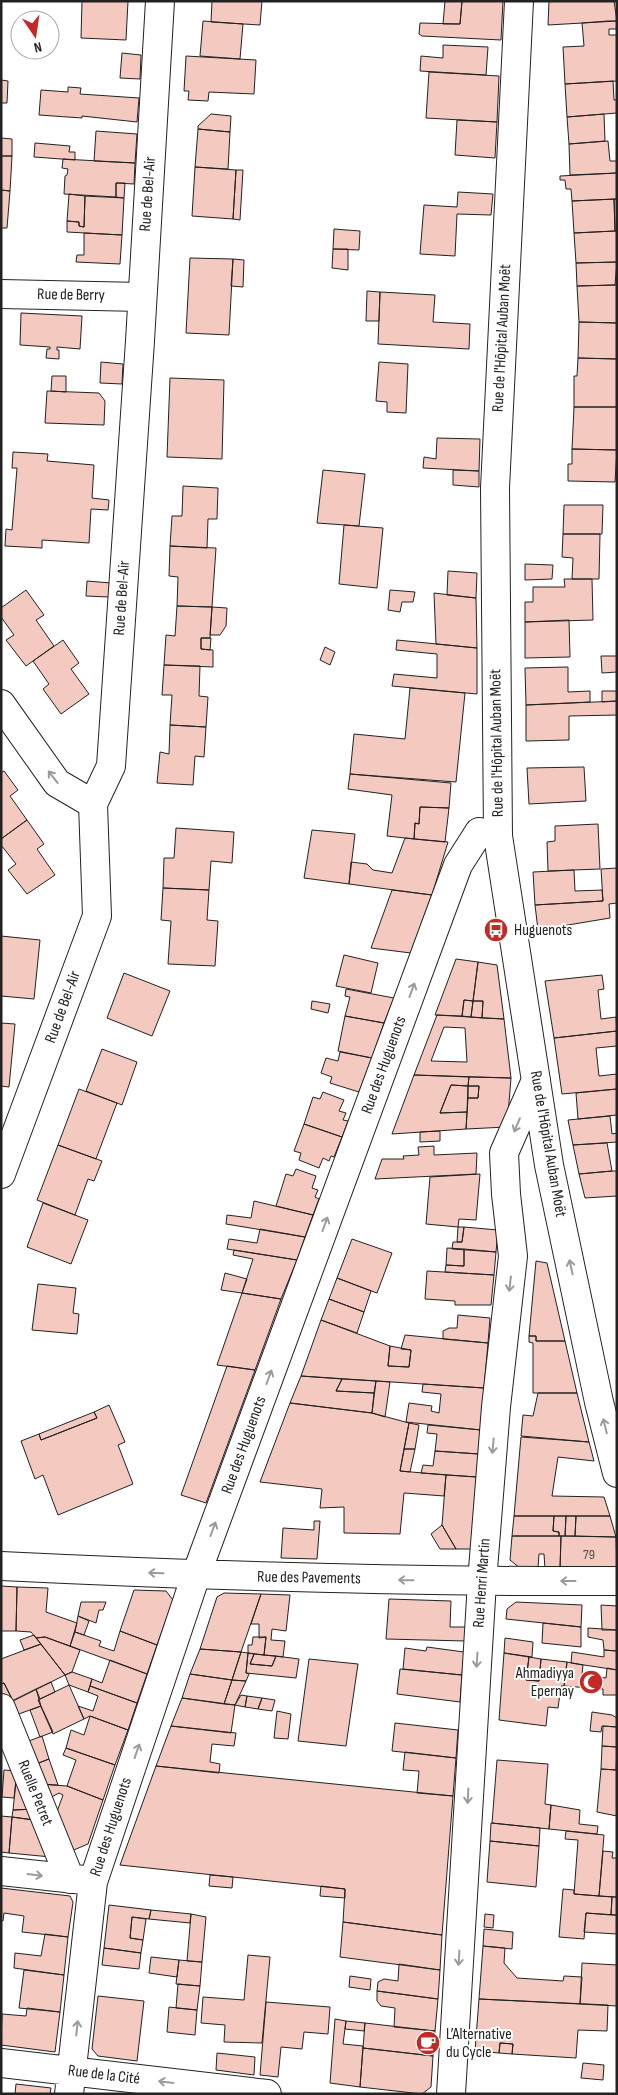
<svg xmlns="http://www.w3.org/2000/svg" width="618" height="2095" font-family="'Sofia Sans Condensed',sans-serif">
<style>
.building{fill:#f3c9c0;stroke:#222;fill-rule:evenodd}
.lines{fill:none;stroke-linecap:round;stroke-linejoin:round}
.minor-casing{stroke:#222;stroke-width:30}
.major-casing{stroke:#222;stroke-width:30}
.minor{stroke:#fff;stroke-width:28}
.major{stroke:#fff;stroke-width:28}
.oneway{stroke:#9c9c9c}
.labels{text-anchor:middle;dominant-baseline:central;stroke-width:4;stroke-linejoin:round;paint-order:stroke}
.number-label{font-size:14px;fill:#564c4a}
.street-label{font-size:16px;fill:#222;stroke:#fff}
.poi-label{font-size:16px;fill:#222;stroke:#fff;text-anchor:start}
</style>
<rect width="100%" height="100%" fill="#fff"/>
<path class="building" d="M82,1H128L126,40L81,38Z
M212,1H262L260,25L211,22Z
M445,1H462L460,24H443Z
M462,1H503L501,40L422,36L419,34L420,23L460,24Z
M549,1H614L617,21L548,25Z
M203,21L243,24L240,59L200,56Z
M608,21H617V29H609V35H617V81L565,84L563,47L584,46L582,23Z
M443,45L488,47L486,75L420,71L421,56L443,58Z
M122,53L141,55L140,79L120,78Z
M186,56L256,60L254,94L209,92L208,101L188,100L189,91H184Z
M429,72L499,76L497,122L426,118Z
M1,80L8,81L7,103H1Z
M613,81L614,100H617V113L567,117L565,84Z
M68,87L81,88L80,94L139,98L137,122L82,116V118L39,115L41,90L68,92Z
M211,114L231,116L230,132L198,129V126Z
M604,114L605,141L569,144L567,117Z
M457,120L497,122L495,158L455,155Z
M198,129L230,132L228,169L195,167Z
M96,131L137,134L135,163L94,161Z
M1,138L12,139V156H1Z
M608,141L610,161H617V173L570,175L569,144Z
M35,143L70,146L69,152H75V160L34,157Z
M1,156H12L10,191L1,190Z
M63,159L135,163L134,184L116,183V197L64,194L65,176L67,175L68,169L62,168Z
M195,167L236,170L233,219L192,216Z
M236,170H243L240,220L233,219Z
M617,173V199L572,201L571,189H566L565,180H560V176Z
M116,183H125L124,198L116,197Z
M1,190L10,191L7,228H1Z
M458,192L493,194L491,215L457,214L455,256L420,254L424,205L457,207Z
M69,194L85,196L84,227L79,226V222L67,221Z
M85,196L124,198L122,235L67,232V221L79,222V226L84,227Z
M614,199H617V231H615Z
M614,199L615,231L574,233L572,201Z
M334,229L360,231L359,250L333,249Z
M615,231H617V262L576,263L574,233Z
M84,233L122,235L120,264L76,262L77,255H84Z
M333,249H348V270L332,268Z
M190,258L233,259L229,335L186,333Z
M233,259L244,260L243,287L231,286Z
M617,262L615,285L577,286L576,263Z
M615,285H617V323L579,322L577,286Z
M367,291L380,292L379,321H366Z
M380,292L435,295L433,322L470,324L469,349L378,344Z
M21,313L82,316L80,349L57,347V350H59V359L46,358L47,349H50V347L20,345Z
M579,322L617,323V359L578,358Z
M578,358L617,359V407H574V376H577Z
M101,362L123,364L122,384L100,383Z
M379,362L408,364L406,413L387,412V402L376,401Z
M52,376H66V392L51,391Z
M170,378L224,380L222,459L167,457Z
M47,391L99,393L105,401L104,425L45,423Z
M574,407H617V450L572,449Z
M437,438L480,439L479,471L423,468L424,457L436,459Z
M572,449L617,450L615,482L568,481V464H572Z
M13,452L48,454L47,461L94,465L92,498L109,500L108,510L91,509L89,543L42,540V548L5,546L6,529L12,530L17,468H12Z
M323,470L365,474L359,526L317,523Z
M453,470L479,471V487L453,485Z
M183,486L218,488L217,519H208L207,548L170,546L172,516H182Z
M564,505H603L602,534H563Z
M344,525L383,528L377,588L339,584Z
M563,534H600L599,579H572L573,558L562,557Z
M170,546L216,548L212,607L177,606L178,577L169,576Z
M525,564L553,565L552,579L525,580Z
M448,571L477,573L476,598L447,595Z
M564,579H592L593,620L525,622V602H533V587H565Z
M87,581L111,583L109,597L86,596Z
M26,590L44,615L36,620L54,646L26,666L6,640L14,635L1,617V608Z
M390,590L415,592L413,602H402L400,612L388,610Z
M434,593L476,598L477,648L436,644Z
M177,606L212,607L210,638H201V649L213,650V667L164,665L166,635L175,636Z
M212,607L227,608L226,626L220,635H210Z
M569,620L570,657L525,658V622Z
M201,638H211L210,650L201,649Z
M63,640L79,663L71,669L89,694L61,714L43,689L49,684L33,661Z
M397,640L477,648V694L392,686L394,674L437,678V654L396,650Z
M325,647L335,652L330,665L320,660Z
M601,656H617V672L602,673Z
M164,665L200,666L199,696L208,697L206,727L170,725L172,695H162Z
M568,667V692L590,691V702L526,705L525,668Z
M410,688L465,693L456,782L350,774L354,734L405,739Z
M602,691H617V701L602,702Z
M617,701V715L569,716V740L526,741V705Z
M170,725L206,727L204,757L195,756L193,785L157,783L160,752L169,754Z
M584,767L586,801L529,804L527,768Z
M4,771L18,790L10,796L27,820L1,839V773Z
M350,774L451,783L449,808L420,807L419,824L415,823L414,839L387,836L392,795L348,789Z
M420,807L449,808L445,842L414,839L415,823L419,824Z
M27,820L44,844L37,849L55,875L27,894L8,870L16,864L1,845V839Z
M598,824L600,869L548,871L547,842L555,841V826Z
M176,828L234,832L232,863L211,861L209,890L163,888L164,858H174Z
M312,830L355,834L349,884L304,878Z
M405,838L448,842L432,895L349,884L351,862L367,864L373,870L392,873Z
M617,868V903L609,904L610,918L538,930L535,905L603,901L601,869Z
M574,870L575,891L602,890L603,901L535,905L533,872Z
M163,888L209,890L207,920L218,921L215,966L168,964L171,921L161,920Z
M392,890L432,895L411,953L371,948Z
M1,936L40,940L34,999L1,996Z
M344,955L378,963L371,993L336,986Z
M456,959L478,962L473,1001L464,1000L462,1016L435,1015Z
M478,962L497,965L504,1019L482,1018L483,1001H473Z
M124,973L170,991L152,1036L107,1018Z
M602,975L604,989L598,990L601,1019L616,1017L617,1031L554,1038L545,981Z
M346,989L394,998L384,1023L345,1016L350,997L345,996Z
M464,1000L473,1001L471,1017L462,1016Z
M312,1001L330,1004L328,1013L311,1009Z
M473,1001H483L482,1018L471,1017Z
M437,1015L504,1019L511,1078L414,1075ZM444,1027L465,1028L467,1062L431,1061Z
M345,1016L384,1023L372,1058L338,1051Z
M1,1023L15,1024L9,1087L1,1086Z
M617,1031V1046L596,1048L599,1076L617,1074V1089L562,1094L554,1038Z
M102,1049L137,1062L122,1105L86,1091Z
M340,1052L372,1058L359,1092L330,1083L332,1077L321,1073L326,1058L338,1061Z
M414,1075L469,1077L468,1086L451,1085L440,1113L467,1112L466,1129L392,1134Z
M469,1077L511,1078L507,1127L466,1129L468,1098H478L479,1086H468Z
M451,1085L468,1086L467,1112L440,1113Z
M468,1086H479L478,1098H468Z
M79,1089L117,1103L96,1159L58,1145Z
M617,1089V1115L578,1119L576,1093Z
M323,1092L344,1100L339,1111L346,1113L343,1120L348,1121L342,1137L304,1124L313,1097L320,1099Z
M610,1116L612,1134L617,1133V1142L573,1145L568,1120Z
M304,1124L342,1137L334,1157L331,1156L329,1161L323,1158L319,1168L299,1160L301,1153L294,1151Z
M440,1131V1141L420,1142V1132Z
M607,1143L612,1171L579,1174L573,1145Z
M58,1145L102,1161L94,1181L88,1179L75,1215L37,1200Z
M434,1146V1155L477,1153L476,1174L375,1179L382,1159H404L403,1156L419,1155L418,1147Z
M296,1169L316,1176L312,1188L318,1190L315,1197L319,1199L313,1215L276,1206L286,1174L293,1176Z
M612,1171H617V1196L585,1198L579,1174Z
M480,1174L476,1220L459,1219L458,1227L426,1224L430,1177Z
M254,1201L313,1215L305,1237L226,1224L227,1215L251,1218Z
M43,1203L88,1220L71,1264L27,1247Z
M458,1227H464L462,1242H457Z
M464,1227L498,1230L496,1252L452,1249L453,1242H462Z
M260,1229L305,1237L297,1260L227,1249L229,1239L257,1243Z
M352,1239L392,1253L377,1293L337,1278Z
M447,1248L464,1249V1266L446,1265Z
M464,1249L496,1252L494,1275L445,1272L446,1265L464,1266Z
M234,1250L297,1260L281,1299L242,1293L253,1259L233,1255Z
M536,1261L547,1263L565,1341H536V1336H529Z
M427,1271L494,1275L491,1305H455V1301L425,1299Z
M225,1273L247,1279L242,1293L221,1290Z
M337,1278L371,1291L364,1312L329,1299Z
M38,1284L76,1288L73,1313L79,1314L77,1334L32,1330Z
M242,1293L281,1299L255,1370L217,1365Z
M329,1299L364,1312L357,1333L321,1320Z
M458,1315L490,1318L488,1343L443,1339V1331L449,1328H457Z
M321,1320L390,1346L388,1366L409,1367L411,1350L401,1349L405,1335L488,1343L484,1388L301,1376Z
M529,1336H536V1341H565L577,1393H533V1343L529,1342Z
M390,1346L411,1350L409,1367L388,1366Z
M227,1366L255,1370L206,1503L181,1495Z
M301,1376L342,1379L336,1391L374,1393L372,1413L290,1403Z
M342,1379L376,1381L374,1393L336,1391Z
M376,1381L390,1382L385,1417L372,1413Z
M423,1384L484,1388L481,1430L406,1422L409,1403L432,1406L431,1411L439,1413L441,1394L422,1392Z
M538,1393H577L589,1442L521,1436L523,1415L533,1416Z
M290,1403L372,1413L409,1423L400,1471L446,1475L444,1496L404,1493L400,1534L344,1533V1507L320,1508L322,1489L260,1482Z
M109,1405L125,1442L118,1445L133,1484L58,1515L43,1475L35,1479L21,1441L39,1434L41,1440L97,1418L94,1412Z
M94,1412L97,1418L41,1440L39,1434Z
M409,1423L419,1425L415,1449H404Z
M428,1425L481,1430L479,1454L435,1451L437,1434L427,1433Z
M521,1437L589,1442L594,1461L558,1457L552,1496L604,1497L610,1516H514Z
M404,1449H415L410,1472L400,1471Z
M435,1451L479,1454L477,1477L421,1473L423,1465L433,1466Z
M446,1475L477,1477L471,1549H456L442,1525Z
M514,1516H554L553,1531L559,1532V1536H512Z
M554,1516H566L565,1536H559V1532L553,1531Z
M566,1516H576L575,1536H565Z
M576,1516H610L616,1537L575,1536Z
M314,1521H320L317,1559L281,1558L283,1528L314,1530Z
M442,1525L456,1549H440L431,1534Z
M512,1536H561L560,1569H545L544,1554H539L538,1568H520L510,1560Z
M561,1536L616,1537L617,1571L560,1569Z
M1,1586L17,1587L16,1631H1Z
M17,1587L48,1588L46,1612L77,1623L70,1646L45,1637L36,1638L31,1632L16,1631Z
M134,1590L166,1591L173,1600L157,1645L120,1631Z
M224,1593L261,1594L241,1652L200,1649L217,1597Z
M261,1594L290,1595L286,1631L272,1629L271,1640L285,1641L283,1657L264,1655L266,1637L259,1638V1624H251Z
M389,1599L451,1601L450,1627H466L465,1641L386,1639Z
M81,1602H106L103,1610H99L96,1623L78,1616Z
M516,1602L582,1605L581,1627L506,1619L507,1609Z
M601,1605L617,1606V1630H602Z
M78,1616L89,1621L84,1635L75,1632Z
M543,1623L581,1627V1647L542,1643Z
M588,1628L617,1630V1651L604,1650L603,1640L588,1637Z
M120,1631L157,1645L147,1674L70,1646L75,1632L101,1641L99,1646L114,1651Z
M34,1635L41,1644L24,1650L20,1640Z
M45,1637L80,1650L72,1672L65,1675L36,1638Z
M253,1637H266L264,1655L248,1653V1645H252Z
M505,1638L533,1642L532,1657L504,1653Z
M41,1644L65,1675L13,1701L4,1683L1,1684V1659Z
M427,1647L464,1652L462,1675L403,1669L405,1648L426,1651Z
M200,1649L241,1652L232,1680L190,1674Z
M604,1650L617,1651V1670L571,1663L572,1652L604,1657Z
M241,1652L248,1653L246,1673L249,1674L246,1681L232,1680Z
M248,1653L254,1654L250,1664L272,1666L276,1656L299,1659L296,1678L246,1673Z
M504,1653L529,1657L526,1680L539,1681L541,1659L567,1662L564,1686H561L558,1708L548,1707L546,1726L499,1720Z
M254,1654L264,1655L276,1656L272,1666L250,1664Z
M529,1657L541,1659L539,1681L526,1680Z
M309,1659L358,1664L346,1746L298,1741Z
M110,1660L147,1674L137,1703L90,1686L92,1679L102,1683Z
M567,1662L583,1665L582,1675L606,1678L607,1668L617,1670V1695H603V1689L564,1686Z
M400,1669L462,1675L460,1702L397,1694Z
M72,1672L92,1679L88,1692L69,1685L65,1675Z
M190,1674L232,1680L224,1704L182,1698Z
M232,1680L246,1681L235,1705L224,1704Z
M51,1682L55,1692L40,1699L36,1689Z
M4,1683L13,1701L6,1704L1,1693V1684Z
M69,1685L84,1719L53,1734L38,1700Z
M90,1686L137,1703L128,1730L90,1716L84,1719L78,1706L93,1711L98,1696L88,1692Z
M36,1689L41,1706L16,1715L12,1701Z
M241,1695L247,1696L245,1707L235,1705Z
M247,1696L262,1698L258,1709L245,1707Z
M182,1698L235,1705L231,1733L171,1726Z
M262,1698L275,1700L272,1711L258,1709Z
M41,1706L53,1732L40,1737L30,1710Z
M277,1711L291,1714L288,1739L274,1738Z
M592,1712L612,1715L617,1718V1727L602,1726L601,1732L590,1731Z
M90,1716L128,1730L115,1765L66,1748L71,1730L84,1735Z
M395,1723L458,1730L456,1758L392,1751Z
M171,1726L236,1733L234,1746L212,1744L210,1762L220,1764L219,1773L156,1766Z
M603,1726L617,1727V1747L602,1746Z
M42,1736L49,1759L31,1766L21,1744Z
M602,1746L617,1747L616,1770L601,1769Z
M66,1748L115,1765L103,1800L67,1786L76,1760L63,1755Z
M405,1752L456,1758L453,1796L417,1793L419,1771L403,1770Z
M49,1759L58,1785L39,1784L31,1766Z
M497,1760L548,1764L545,1804L551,1805L549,1829L492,1823Z
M18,1763L36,1809L13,1810Z
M156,1766L453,1796L442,1935L343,1922L345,1889L120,1865Z
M601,1769L617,1770V1816L597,1812Z
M4,1770L17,1771L14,1798L2,1797Z
M39,1784L67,1786L103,1800L88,1844L69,1852L54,1820L63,1795L59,1793L46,1800Z
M551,1805L580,1810L579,1824L598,1826L597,1834L549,1829Z
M36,1809L41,1821L12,1817L13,1810Z
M1,1816L12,1817L9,1853L1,1852Z
M12,1817L41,1821L51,1857L9,1853Z
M491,1823L540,1828L539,1846L490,1841Z
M566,1831L604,1835L599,1896L574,1894L578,1840L565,1839Z
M490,1841L539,1846L536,1887L487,1882Z
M603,1851L613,1852L612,1858H617V1897L599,1896Z
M210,1875L233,1877L232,1888L209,1886Z
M321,1886L345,1889V1898L320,1896Z
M1,1888L70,1896L73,1902L68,1937L22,1932L24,1916L4,1913L3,1921L1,1920Z
M563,1889L574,1890V1894L612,1897L611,1915L586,1913L584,1939L559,1937Z
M612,1897H617V1915H611Z
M109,1905L151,1910L149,1919L132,1917L130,1938L143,1940L141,1953L104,1948Z
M151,1910L191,1914L190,1923L149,1919Z
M586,1913L617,1915V1934L584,1932Z
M191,1914L206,1917L202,1962L187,1961Z
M485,1914L494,1915L493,1928L484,1927Z
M132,1917L146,1919L143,1940L130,1938Z
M343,1922L442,1935L440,1970L340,1957Z
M484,1929L513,1932L512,1949L483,1946Z
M45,1934L68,1937L64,1975L14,1968L15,1953L41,1956Z
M483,1946L505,1948L504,1963L517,1978L563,1981L564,1976L582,1977L580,2004L479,1999Z
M104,1948L141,1953L139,1969L102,1965Z
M248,1955L270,1957L262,2043L224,2042L225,2025L201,2023L203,1997L244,2000Z
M151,1957L179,1960L177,1977L149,1973Z
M179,1960L202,1962L200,1986L176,1984Z
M582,1963L617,1965V2006L580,2004Z
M399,1964L440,1970L438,1999L377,1991L378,1982L384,1979L398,1981Z
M24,1970L64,1975L60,2012L19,2008Z
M350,1976L371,1979L370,1990L349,1987Z
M178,1984L200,1986L197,2010L176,2008Z
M377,1991L438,1999L435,2031L394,2027L395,2008L381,2006L377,2001Z
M98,1996L144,2001L137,2061L98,2056L92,2049Z
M479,1999L608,2005L607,2031L578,2030L576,2058L512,2054L513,2044L500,2043L499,2053L475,2051Z
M266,2002L330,2007L328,2034L304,2032L302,2049L281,2047L278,2077L260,2075Z
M169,2007L197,2010L195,2035L167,2032Z
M27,2008L60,2012L55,2052L1,2045L2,2014L26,2016Z
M335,2019L346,2021L343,2044L363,2046L360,2087L330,2083Z
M346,2021L365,2023L364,2031L345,2029Z
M365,2023L435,2031L433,2056L363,2048Z
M500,2043L513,2044L512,2054L499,2053Z
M363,2048L433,2056L431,2087L422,2094L360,2087Z
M217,2053L255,2057L254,2075L216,2070Z
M583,2063L604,2065L603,2080L581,2078Z
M16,2084L51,2088L50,2094H15Z"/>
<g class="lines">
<g class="minor-casing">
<path id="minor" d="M1,294L142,297
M1,704L57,783L93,804
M1,1174L97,916L93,804L111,766L140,341L160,1
M1,1566C206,1576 411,1582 617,1581
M1,1708L70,1879
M1,1871L84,1880
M1,2063L267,2094
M69,2094L93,1882L196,1575L458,865L479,832L498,836"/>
</g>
<g class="major-casing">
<path id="major" d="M519,1L495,488L498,836L549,1165L599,1402L617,1473
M451,2094L482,1582L496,1407L513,1256L506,1194L504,1153L536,1080"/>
</g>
<use href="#minor" class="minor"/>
<use href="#major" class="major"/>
</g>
<defs><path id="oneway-shaft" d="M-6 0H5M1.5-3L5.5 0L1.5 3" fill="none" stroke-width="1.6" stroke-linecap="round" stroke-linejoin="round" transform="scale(1.25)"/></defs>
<g class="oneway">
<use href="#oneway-shaft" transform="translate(53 777) rotate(-128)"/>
<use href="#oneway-shaft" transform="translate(412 990) rotate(-70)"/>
<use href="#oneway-shaft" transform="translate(517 1125) rotate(113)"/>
<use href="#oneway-shaft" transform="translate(325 1224) rotate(-70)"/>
<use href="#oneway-shaft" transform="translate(571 1267) rotate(-102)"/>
<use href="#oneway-shaft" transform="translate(510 1284) rotate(97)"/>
<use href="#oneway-shaft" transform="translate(269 1377) rotate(-70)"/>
<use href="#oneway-shaft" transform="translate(605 1426) rotate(-104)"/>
<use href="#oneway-shaft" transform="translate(493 1446) rotate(95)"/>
<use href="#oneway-shaft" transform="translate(213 1529) rotate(-70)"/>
<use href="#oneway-shaft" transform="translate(156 1573) rotate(-178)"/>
<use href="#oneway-shaft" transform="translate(406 1580) rotate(-179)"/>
<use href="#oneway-shaft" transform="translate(568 1581) rotate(180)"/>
<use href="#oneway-shaft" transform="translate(477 1660) rotate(94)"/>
<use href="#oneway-shaft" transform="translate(137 1751) rotate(-71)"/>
<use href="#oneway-shaft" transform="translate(468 1796) rotate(93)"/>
<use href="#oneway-shaft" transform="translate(35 1875) rotate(7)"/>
<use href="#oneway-shaft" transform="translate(459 1958) rotate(93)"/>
<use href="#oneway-shaft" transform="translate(77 2028) rotate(-84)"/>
<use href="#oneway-shaft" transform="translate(166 2082) rotate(-173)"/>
</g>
<defs>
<g id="bus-disc" transform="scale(1.25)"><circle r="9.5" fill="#c62828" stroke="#fff"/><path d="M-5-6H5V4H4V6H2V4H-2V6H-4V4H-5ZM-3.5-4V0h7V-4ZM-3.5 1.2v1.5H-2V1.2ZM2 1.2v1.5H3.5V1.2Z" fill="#fff"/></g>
<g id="mosque-disc" transform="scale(1.25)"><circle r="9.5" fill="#c62828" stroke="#fff"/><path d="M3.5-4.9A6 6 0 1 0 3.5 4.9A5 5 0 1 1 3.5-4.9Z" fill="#fff"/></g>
<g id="cafe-disc" transform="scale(1.25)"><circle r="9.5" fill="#c62828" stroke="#fff"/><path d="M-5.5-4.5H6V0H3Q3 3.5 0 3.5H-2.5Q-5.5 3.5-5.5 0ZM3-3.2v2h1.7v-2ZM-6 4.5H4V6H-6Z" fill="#fff"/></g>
</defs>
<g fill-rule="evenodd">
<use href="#bus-disc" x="496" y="930"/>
<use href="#mosque-disc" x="591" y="1682"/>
<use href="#cafe-disc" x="428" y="2043"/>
</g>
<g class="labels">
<g class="number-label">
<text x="589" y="1554">79</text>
</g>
<g class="street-label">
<text transform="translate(148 194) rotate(-86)">Rue de Bel-Air</text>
<text transform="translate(71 295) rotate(1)">Rue de Berry</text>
<text transform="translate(502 338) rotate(-87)">Rue de l'Hôpital Auban Moët</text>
<text transform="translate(122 598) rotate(-86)">Rue de Bel-Air</text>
<text transform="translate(497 743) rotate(-91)">Rue de l'Hôpital Auban Moët</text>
<text transform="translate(63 1007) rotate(-70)">Rue de Bel-Air</text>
<text transform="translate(384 1065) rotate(-70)">Rue des Huguenots</text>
<text transform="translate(548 1144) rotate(80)">Rue de l'Hôpital Auban Moët</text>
<text transform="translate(244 1445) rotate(-70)">Rue des Huguenots</text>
<text transform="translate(309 1578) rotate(1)">Rue des Pavements</text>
<text transform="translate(482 1583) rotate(-86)">Rue Henri Martin</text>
<text transform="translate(35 1793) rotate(68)">Ruelle Petret</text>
<text transform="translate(111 1827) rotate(-72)">Rue des Huguenots</text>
<text transform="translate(104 2075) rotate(7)">Rue de la Cité</text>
</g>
<g class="poi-label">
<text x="514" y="930">Huguenots</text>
<text x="574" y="1673" text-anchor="end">Ahmadiyya<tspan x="574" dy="18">Epernay</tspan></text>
<text x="446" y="2034">L’Alternative<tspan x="446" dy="18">du Cycle</tspan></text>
</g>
</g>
<rect width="618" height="2095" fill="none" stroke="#222222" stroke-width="5"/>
<g transform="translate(35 35) rotate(167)"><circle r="24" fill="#ffffff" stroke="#a7a7a7"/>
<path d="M0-4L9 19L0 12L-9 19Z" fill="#c62828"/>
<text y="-8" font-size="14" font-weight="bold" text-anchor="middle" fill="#222222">N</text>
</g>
</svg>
